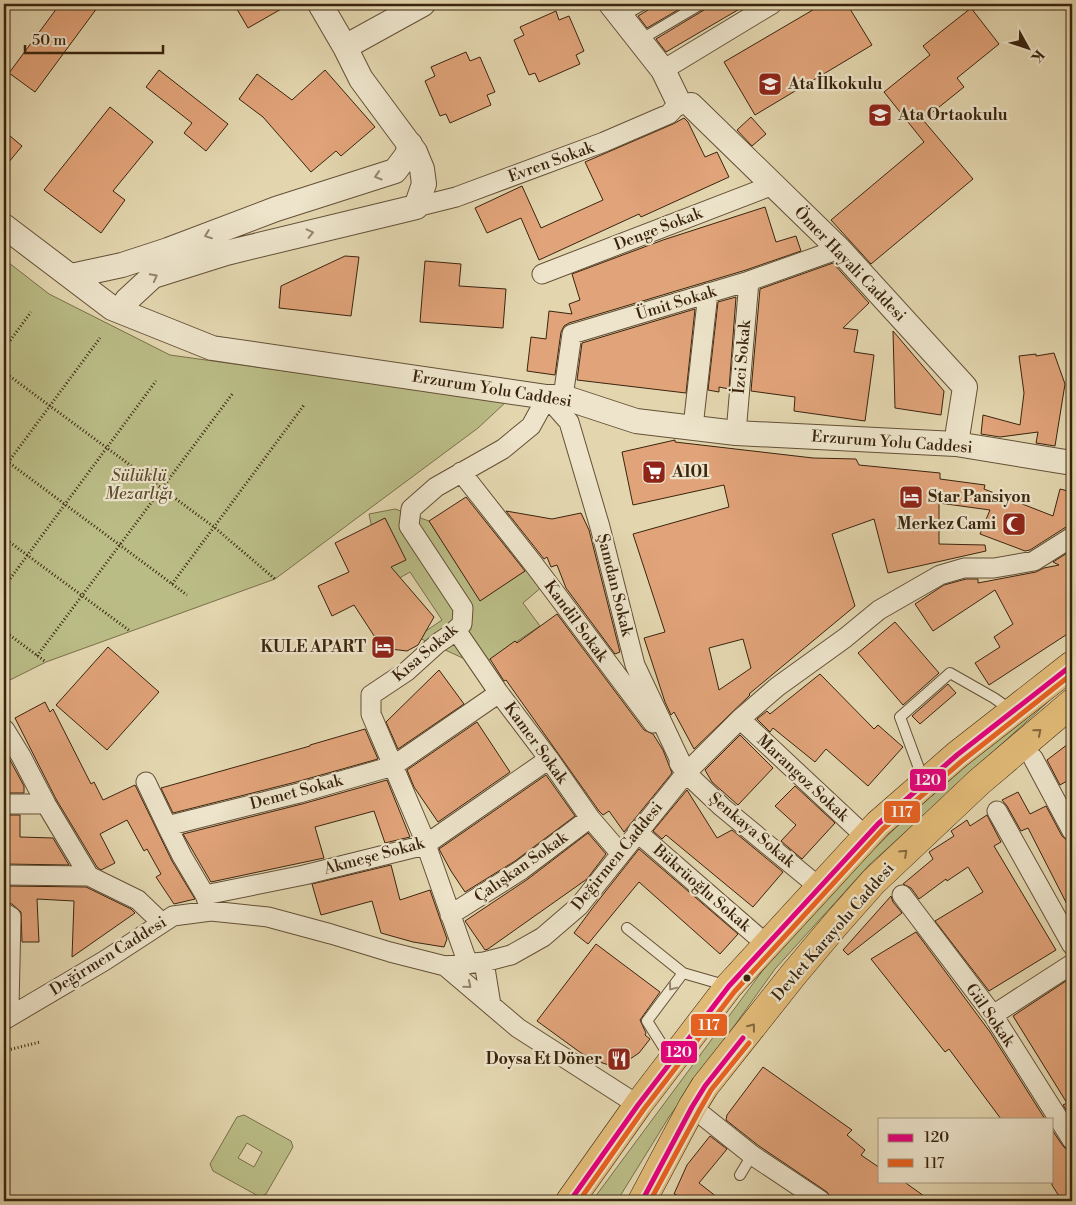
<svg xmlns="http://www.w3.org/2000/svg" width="1076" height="1205" font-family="'Libre Bodoni',serif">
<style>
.green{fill:#babc86;stroke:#7a704a;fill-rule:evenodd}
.building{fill:#e1a379;stroke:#3a240e;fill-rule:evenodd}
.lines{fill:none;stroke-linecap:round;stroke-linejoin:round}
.service-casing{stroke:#645036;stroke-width:12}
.minor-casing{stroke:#645036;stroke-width:21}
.tertiary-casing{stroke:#645036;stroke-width:26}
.primary-casing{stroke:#3a240e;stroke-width:29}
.path{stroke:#3a240e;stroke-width:3;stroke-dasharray:1 2.5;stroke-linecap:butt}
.service{stroke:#ede4cb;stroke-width:10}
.minor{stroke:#ede4cb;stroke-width:19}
.tertiary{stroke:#ede4cb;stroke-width:24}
.primary{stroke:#e2bb78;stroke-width:28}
.bus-1-casing{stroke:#ede4cb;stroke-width:9}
.bus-2-casing{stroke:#ede4cb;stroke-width:9}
.bus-1{stroke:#e5007d;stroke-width:5}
.bus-2{stroke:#e96221;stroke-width:5}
.oneway{stroke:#94846c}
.oneway2{stroke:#86683e}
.bus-dot{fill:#3a240e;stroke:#ede4cb;stroke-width:2}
.labels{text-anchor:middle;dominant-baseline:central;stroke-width:4.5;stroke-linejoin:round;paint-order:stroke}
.poi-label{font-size:16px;font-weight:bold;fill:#3a240e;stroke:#ede4cb;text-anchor:start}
.street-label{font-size:16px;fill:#3a240e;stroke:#ede4cb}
.park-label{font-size:16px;font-style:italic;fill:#5a4a2c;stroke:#ede4cb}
.line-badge{stroke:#ede4cb;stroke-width:2}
.badge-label{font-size:14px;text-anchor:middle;font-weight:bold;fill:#fff}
</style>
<rect width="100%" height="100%" fill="#e3d6af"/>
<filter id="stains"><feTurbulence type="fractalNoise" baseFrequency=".004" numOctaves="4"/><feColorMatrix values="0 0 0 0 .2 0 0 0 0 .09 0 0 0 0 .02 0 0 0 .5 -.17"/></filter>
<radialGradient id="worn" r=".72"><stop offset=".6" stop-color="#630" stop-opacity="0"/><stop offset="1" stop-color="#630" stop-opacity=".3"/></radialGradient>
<path class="green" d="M4,259L49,294L170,355L506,402L478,428L275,579L46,662L10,680H4Z
M395,509L429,521L480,600L528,569L543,586L523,603L540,626L480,666L417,637L442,620L410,572L389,584L374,538L369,514Z
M1072,680L869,865L775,969L669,1117L617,1201H592L769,962L865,858L955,769Z
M244,1115L291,1141L293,1147L266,1194L260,1197L213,1171L210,1164L237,1117ZM247,1143L262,1152L254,1167L238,1158Z"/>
<path class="building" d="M60,4H100L35,92L9,73Z
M234,4H290L248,28Z
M651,4H688L647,28L638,16L648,10Z
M708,4H748L666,52L656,39L704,10Z
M823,4L827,9L836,4H847L872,45L755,115L724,62Z
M971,8L999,44L957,78L964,87L923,120L973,179L871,264L831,220L924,142L884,92L930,55L923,46Z
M556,11L559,20L569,16L584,51L576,55L580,64L539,82L535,73L529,75L514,40L524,35L520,27Z
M466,52L470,61L480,57L495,92L487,95L491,105L450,123L446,114L440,116L425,81L435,76L431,67Z
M159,70L228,124L206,151L184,133L192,123L146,87Z
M325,70L375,127L341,156L336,151L311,172L263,117L239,99L257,74L292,100Z
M110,107L153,142L113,191L125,200L101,233L44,190Z
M751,117L766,134L752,146L737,130Z
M684,118L688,122L705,157L717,152L729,177L641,217L639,214L539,260L521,218L487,233L475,208L522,186L541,228L603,200L585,162L673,124Z
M4,131L22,146L4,168Z
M765,207L776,242L796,236L801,251L746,270L569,323L564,326L561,332L555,375L527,371L531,337L546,339L549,311L572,314L569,304L580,300L572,274L663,240Z
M345,256L359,257L351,316L279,308L281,286Z
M425,261L461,264L459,286L506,289L503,328L420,322Z
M833,263L869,303L843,328L858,330L854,352L874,355L865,421L794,411L795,397L751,391L760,289Z
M736,297L729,389L719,387V392L708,390L718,302Z
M695,309L686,393L577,380L582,343Z
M893,331L944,391L941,415L895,408Z
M1054,353L1065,384L1055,446L1036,443L1038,432L1000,437L981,434L983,415L1020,425L1024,393L1019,356L1036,354V356Z
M675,440V442L813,458L856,459L859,465L940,473V479L985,485L984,489L1053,516L1060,489L1072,492V526L1066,527L1030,550L1025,551L980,534L990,510L939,503V544L985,545L986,551L888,573L874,519L832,534L855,606L749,694L750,695L694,749L674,712L671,715L665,702L644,638L665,632L633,534L729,507L724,485L633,505L622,452ZM743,639L751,668L719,690L709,648Z
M466,497L525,571L480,601L429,521Z
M506,511L552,519L581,513L589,530L620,652L615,654L566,588L557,565L551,567L547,557L544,559Z
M385,518L406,560L391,567L434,617L418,645L407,651L382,648L354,605L332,616L318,586L349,572L335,543Z
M1072,550V631L989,685L975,663L1000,647L994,637L1013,624L995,590L933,631L915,604L944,585L966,579H978V583L1036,572L1044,568L1059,565L1053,562Z
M557,614L644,730L653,734L663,750L672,773L624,832L609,811L603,815L599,811L506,680L504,681L490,659L515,641L517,643Z
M895,622L939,673L903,705L858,653Z
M108,647L159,692L107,750L56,705Z
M439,670L464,704L398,749L386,722Z
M820,674L874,729L878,725L903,747L868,786L826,749L815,762L773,728L770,732L757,719L767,711L770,714Z
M948,684L956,693L920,724L912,716Z
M45,702L50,712L53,709L91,784L94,782L103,800L135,785L172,861L195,899L174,904L156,877L161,874L147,849L144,851L127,820L100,834L115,863L101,870L97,867L56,799L15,718Z
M477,722L510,772L438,822L414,787L407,770Z
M365,729L378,759L296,782L173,813L161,788L310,746V745Z
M740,735L773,768L738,805L712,782L705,770Z
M1072,741V778L1060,785L1047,760Z
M4,749L24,786V793H4Z
M546,775L575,816L515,861L465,892L451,871L439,849Z
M387,780L410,837L385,843L374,811L315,827L324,858L211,882L183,834L302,804Z
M795,786L835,823L802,859L781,841L796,825L775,806Z
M687,790L717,838L732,830L783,872L753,907L666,835L662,839L653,831Z
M1018,792L1030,814L1046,806L1062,836L1068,841L1072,850V914L1028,828L1021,831L1007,806L1002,800Z
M4,815H20V837L53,838L69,865L4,864Z
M987,815L1001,842L994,846L1056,950L989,991L935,921L983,892L968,867L947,881L946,879L919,899L911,888L903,884L933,859L929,852L954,836L951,831L967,820L970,826Z
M588,833L606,854L587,879L488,949L485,950L465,921L528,879Z
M639,849L738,934L720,954L639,882L588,944L574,933L594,906Z
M391,865L400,900L430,890L447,939L444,947L413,942L381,933L372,901L321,915L312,884Z
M4,886L86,887L131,909L135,913L72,957L74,901L37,899L39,942H22L21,912L12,904L4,903Z
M891,896L893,902L902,913L848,955L843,950Z
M916,932L990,1032L1045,1119H1001L949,1049L945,1052L871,959Z
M596,944L660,992L640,1020L646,1033L645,1035L650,1039L639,1053L624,1063L609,1065L596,1061L581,1053L537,1021Z
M1072,977V1119L1063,1105L1067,1103L1013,1016Z
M763,1067L852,1130L847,1135L865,1150L861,1155L880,1168V1181H903L931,1201H837L831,1198L827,1192L759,1146L726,1120L727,1115Z
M1052,1130L1063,1146L1067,1150L1072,1151V1201H1062L1052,1185Z
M710,1136L727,1149L699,1183L722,1201H691L674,1194L687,1165Z"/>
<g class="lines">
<g class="service-casing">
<path id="service" d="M621,17L644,4
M640,40L701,4
M924,782L900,717L950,673L994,698L1011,710
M627,928L683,973
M671,1059L647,1021L683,973L728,986
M740,1175L752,1155"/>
</g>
<g class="minor-casing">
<path id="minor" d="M663,70L772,4
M416,207L456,197L604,142L669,114L679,103
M542,274L773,185
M563,397L572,334L749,281L839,249
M693,427L708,293
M736,433L749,281
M461,472L535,566L653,723
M456,630L499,693L549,759L590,818L621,854
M740,719L866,837
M4,730H5L21,756L46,804
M1033,758L1072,831
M679,763L686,773L722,807L819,887
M146,782L167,826
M4,804H46L89,876
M997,811L1072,945
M637,832L766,944
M4,875L89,876L138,900L162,923
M205,895L304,875L425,845L549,759
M902,895L993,1015L1072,1140
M211,911L205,895L182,856L167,826L299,793L393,766L499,693
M4,915L6,914L11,917L9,1007
M450,915L521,870L590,818
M484,962L491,1005
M468,964L423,836L371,714V695L407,671L438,643L450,635L462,624L463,608L409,526L411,509L436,487L503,449L531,426L547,397L569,422L600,527L635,665L686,773
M445,966L518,1028L638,1105
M993,1015L1072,964
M4,1020L104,961L173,916L211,911L268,917L331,934L390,952L445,966L484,962L511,955L543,937L579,906L686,773L740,719L777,687L845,638L879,610L940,575L964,568H994L1034,561L1072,537
M692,1107L752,1155L821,1201"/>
</g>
<g class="tertiary-casing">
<path id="tertiary" d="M611,4L663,70L679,103
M345,47L423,4
M691,105L839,249L965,387L956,444
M4,226L112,308L212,348L547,397H563L636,421L736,433L956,444L1072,463
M71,276L122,265L168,250L276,209L395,171L407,155L410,144
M121,311L127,300L153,276L226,253L416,207L424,184L422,169L415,152L361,79L345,47L320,4"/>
</g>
<g class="primary-casing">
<path id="primary" d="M570,1201L638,1105L729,986L866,837L878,824L957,755L1072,665
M642,1201L692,1107L705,1086L793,975L835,925L873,882L979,782L1072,703"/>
</g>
<path class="path" d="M4,349L31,312
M4,372L214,527L275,579
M4,459L187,595
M4,468L100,338
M4,538L130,631
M172,584L304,405
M4,587L156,381
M4,631L46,662
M37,656L233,393
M4,1051L40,1042"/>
<use href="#service" class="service"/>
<use href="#minor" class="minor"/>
<use href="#tertiary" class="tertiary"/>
<use href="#primary" class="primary"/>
<g class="bus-1-casing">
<path id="bus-1" d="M570,1201L638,1105L729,986L878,824L957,755L1072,665
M642,1201L692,1107L705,1086L743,1038"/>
</g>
<g class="bus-2-casing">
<path id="bus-2" d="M579,1201L644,1109L735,991L883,829L962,761L1072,674
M650,1201L699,1111L711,1090L749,1043"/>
</g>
<use href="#bus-1" class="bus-1"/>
<use href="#bus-2" class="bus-2"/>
</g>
<defs><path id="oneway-chevron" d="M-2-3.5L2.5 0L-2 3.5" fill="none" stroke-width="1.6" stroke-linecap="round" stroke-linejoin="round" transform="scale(1.25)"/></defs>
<g class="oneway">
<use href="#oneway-chevron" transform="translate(378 176) rotate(163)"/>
<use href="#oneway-chevron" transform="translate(310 233) rotate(-13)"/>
<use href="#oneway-chevron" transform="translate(208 235) rotate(159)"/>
<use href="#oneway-chevron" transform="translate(154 277) rotate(-28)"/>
<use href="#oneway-chevron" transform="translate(468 985) rotate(40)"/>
<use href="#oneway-chevron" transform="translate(672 987) rotate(127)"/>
</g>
<g class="oneway2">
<use href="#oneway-chevron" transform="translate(1038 732) rotate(-40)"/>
<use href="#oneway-chevron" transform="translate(904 853) rotate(-43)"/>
<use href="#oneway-chevron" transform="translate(752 1027) rotate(-52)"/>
</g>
<defs>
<g id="school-square" transform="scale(1.25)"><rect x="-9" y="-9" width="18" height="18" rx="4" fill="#8f2418" stroke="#ede4cb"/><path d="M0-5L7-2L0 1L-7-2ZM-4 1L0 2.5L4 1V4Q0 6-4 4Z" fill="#fff"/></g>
<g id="supermarket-square" transform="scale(1.25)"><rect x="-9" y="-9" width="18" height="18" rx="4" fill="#8f2418" stroke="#ede4cb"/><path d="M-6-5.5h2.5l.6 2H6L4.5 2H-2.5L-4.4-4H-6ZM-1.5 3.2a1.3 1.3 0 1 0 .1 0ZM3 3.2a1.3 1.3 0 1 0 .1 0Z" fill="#fff"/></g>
<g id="hotel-square" transform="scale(1.25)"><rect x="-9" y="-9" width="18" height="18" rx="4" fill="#8f2418" stroke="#ede4cb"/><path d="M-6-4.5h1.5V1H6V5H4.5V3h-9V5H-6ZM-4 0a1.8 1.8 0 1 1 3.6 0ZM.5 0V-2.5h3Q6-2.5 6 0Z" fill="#fff"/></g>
<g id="mosque-square" transform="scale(1.25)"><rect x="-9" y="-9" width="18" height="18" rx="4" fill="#8f2418" stroke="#ede4cb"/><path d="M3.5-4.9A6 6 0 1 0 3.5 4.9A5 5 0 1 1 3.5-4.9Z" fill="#fff"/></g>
<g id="restaurant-square" transform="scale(1.25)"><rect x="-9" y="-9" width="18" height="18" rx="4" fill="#8f2418" stroke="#ede4cb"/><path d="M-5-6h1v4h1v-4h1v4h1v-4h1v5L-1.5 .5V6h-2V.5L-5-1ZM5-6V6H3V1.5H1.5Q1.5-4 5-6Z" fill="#fff"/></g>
</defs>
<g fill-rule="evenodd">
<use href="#school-square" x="770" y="84"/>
<use href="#school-square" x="880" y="115"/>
<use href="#supermarket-square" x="654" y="472"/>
<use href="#hotel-square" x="911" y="497"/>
<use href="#mosque-square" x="1014" y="524"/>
<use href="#hotel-square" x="383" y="647"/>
<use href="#restaurant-square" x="619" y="1059"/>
</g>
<circle class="bus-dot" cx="747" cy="978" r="4.5"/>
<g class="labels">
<g class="poi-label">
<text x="788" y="84">Ata İlkokulu</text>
<text x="898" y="115">Ata Ortaokulu</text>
<text x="672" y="472">A101</text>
<text x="928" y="497">Star Pansiyon</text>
<text x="996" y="524" text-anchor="end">Merkez Cami</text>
<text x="366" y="647" text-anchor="end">KULE APART</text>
<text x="602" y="1059" text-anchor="end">Doysa Et Döner</text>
</g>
<g class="street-label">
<text transform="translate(551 162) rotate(-20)">Evren Sokak</text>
<text transform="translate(658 229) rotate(-21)">Denge Sokak</text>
<text transform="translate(850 264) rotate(46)">Ömer Hayali Caddesi</text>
<text transform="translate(676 303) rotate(-17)">Ümit Sokak</text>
<text transform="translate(742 357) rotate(-85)">İzci Sokak</text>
<text transform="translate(492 389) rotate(9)">Erzurum Yolu Caddesi</text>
<text transform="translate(892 442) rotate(4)">Erzurum Yolu Caddesi</text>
<text transform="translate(615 585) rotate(76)">Şamdan Sokak</text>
<text transform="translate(576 621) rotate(54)">Kandil Sokak</text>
<text transform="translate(425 653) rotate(-40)">Kısa Sokak</text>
<text transform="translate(536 743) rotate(54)">Kamer Sokak</text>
<text transform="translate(803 778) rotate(43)">Marangoz Sokak</text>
<text transform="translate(296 792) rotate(-15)">Demet Sokak</text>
<text transform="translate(752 830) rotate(40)">Şenkaya Sokak</text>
<text transform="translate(374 856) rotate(-15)">Akmeşe Sokak</text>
<text transform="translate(617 856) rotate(-51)">Değirmen Caddesi</text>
<text transform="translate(521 867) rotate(-35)">Çalışkan Sokak</text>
<text transform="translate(702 888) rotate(41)">Bükrüoğlu Sokak</text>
<text transform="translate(833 932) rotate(-49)">Devlet Karayolu Caddesi</text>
<text transform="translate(108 956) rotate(-32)">Değirmen Caddesi</text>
<text transform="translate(990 1015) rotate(55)">Gül Sokak</text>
</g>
<g class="park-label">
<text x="139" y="476">Sülüklü<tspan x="139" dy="18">Mezarlığı</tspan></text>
</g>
</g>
<g class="line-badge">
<rect x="909" y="768" width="38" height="24" rx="5" fill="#e5007d"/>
<rect x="883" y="800" width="38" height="24" rx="5" fill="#e96221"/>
<rect x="690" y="1013" width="38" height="24" rx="5" fill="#e96221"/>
<rect x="660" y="1040" width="38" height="24" rx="5" fill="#e5007d"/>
</g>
<g class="badge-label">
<text x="928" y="785">120</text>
<text x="902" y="817">117</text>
<text x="709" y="1030">117</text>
<text x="679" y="1057">120</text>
</g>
<rect width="1076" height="1205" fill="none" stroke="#e3d6af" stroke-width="20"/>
<rect x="5" y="5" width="1066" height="1195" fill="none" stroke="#3a240e" stroke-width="2.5"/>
<rect x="10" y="10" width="1056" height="1185" fill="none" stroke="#3a240e"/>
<rect x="878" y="1118" width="175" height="65" fill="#ede4cb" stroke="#a5977f"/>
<rect x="888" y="1134" width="25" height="8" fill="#e5007d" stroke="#a5977f"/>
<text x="924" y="1142" font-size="15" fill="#3a240e">120</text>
<rect x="888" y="1159" width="25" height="8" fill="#e96221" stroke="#a5977f"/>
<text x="924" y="1168" font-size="15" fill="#3a240e">117</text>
<g transform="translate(1028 48) rotate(130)" stroke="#ede4cb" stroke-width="4" paint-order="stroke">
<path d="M0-4L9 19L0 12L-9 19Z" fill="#3a240e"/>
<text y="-8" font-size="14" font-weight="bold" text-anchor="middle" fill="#3a240e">K</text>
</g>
<path d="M25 45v8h138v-8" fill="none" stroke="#3a240e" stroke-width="2.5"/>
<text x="32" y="45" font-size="15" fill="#3a240e" stroke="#ede4cb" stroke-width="4" paint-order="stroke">50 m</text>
<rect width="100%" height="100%" filter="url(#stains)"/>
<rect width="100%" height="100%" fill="url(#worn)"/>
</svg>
